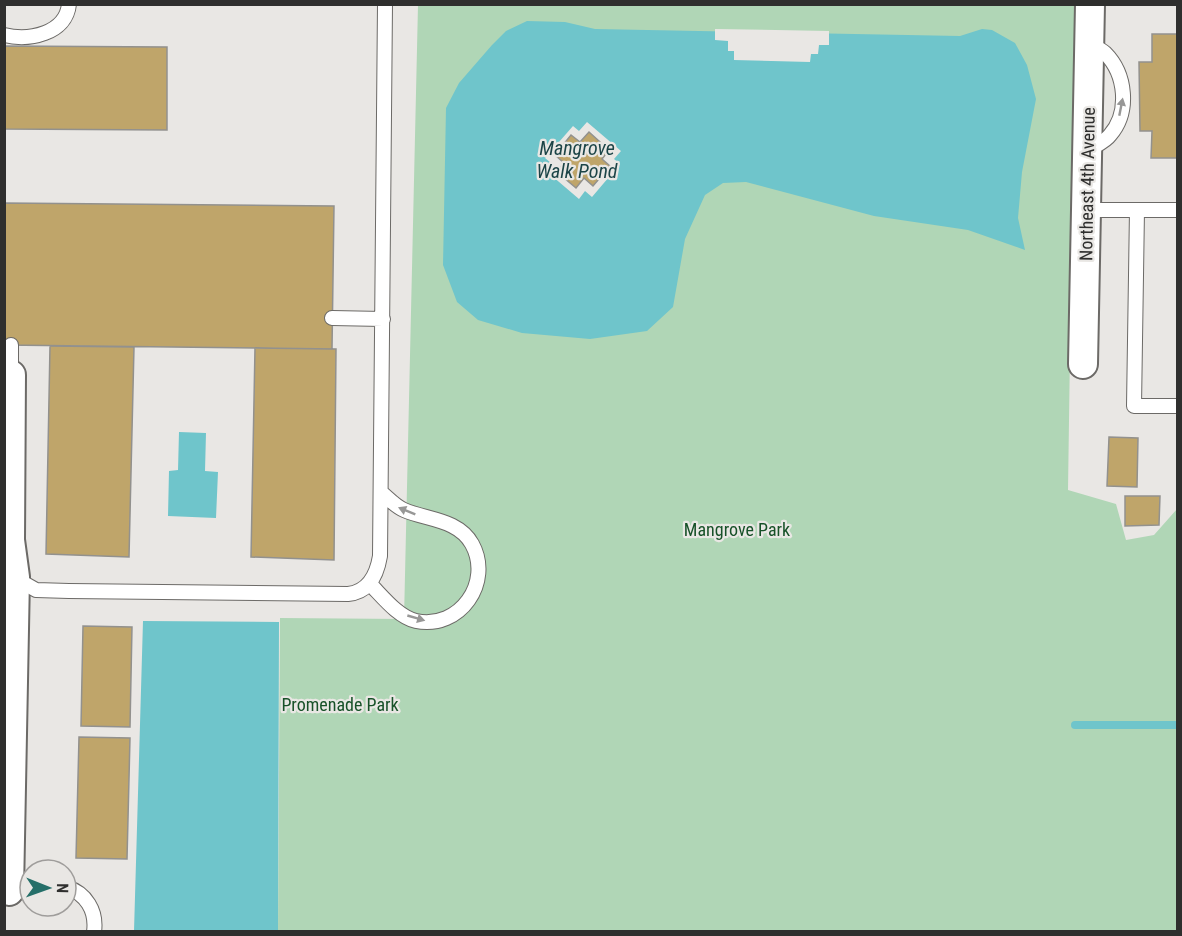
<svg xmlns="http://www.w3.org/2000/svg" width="1182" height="936" font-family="'Roboto Condensed',sans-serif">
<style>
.green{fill:#b0d6b6}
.water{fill:#6fc5cb}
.pier{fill:#e9e7e4}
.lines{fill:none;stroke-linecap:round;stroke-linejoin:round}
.stream{stroke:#6fc5cb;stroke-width:8}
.building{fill:#bfa56a;stroke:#92918e;stroke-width:1.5}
.service-casing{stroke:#6c6a67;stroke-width:16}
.minor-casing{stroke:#6c6a67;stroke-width:32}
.service{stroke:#fff;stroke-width:14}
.minor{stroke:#fff;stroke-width:28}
.oneway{fill:#979796}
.labels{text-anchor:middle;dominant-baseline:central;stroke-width:4.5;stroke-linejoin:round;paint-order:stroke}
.street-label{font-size:18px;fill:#2f2f2e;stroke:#e9e7e4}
.park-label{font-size:18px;fill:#175128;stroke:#e9e7e4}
.water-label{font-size:20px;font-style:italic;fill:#1c4447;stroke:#e9e7e4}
</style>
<rect width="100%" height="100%" fill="#e9e7e4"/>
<path class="green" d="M418,5H1075L1068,490L1116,504L1126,540L1154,535L1177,509V931L278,932L280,618L404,619Z"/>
<path class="water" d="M527,21L565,22L595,29L960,36L982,29L992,30L1015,43L1027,65L1036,99L1022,172L1018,218L1025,250L968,230L874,216L746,182L723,183L705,195L685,239L673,307L647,331L590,339L522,333L478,320L457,302L443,265L446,108L459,83L492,45L506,31Z
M179,432L206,433L205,471L218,472L216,518L168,516L169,471L178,470Z
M143,621L279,622L278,931H134Z"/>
<path class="pier" d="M715,29L829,31V45H819L818,54H811L810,62L734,60V51H728V41L715,40Z
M587,122L621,151L614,159L620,164L592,197L585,191L579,199L545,170L551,163L545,158L573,126L579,131Z"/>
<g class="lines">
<path class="stream" d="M1075,725H1178"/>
</g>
<path class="building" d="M1152,34H1178V158H1151L1152,131H1140L1139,62H1152Z
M4,46L167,47V130L4,129Z
M589,132L609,150L602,159L610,166L593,186L584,178L576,188L557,172L564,163L555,155L571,135L580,142Z
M4,203L334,206L332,349L4,345Z
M50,346L134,347L129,557L46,554Z
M255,348L336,349L334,560L251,557Z
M1109,437L1138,438L1137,487L1107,486Z
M1125,496H1160L1159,525L1125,526Z
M83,626L132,627L130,727L81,726Z
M79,737L130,738L127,859L76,858Z"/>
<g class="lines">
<g class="service-casing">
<path id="service" d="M4,35C29,41 66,34 69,4
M1087,151C1094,146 1105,142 1110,135C1130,112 1126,74 1105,53C1101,49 1095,47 1089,44
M1086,210H1178
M1137,210L1134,406H1178
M332,318L383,319
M11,375V345
M13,577L36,590L69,591L348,594C369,592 377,574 380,556L385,4
M370,584C382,596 398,617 416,621C460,630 493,582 472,544C458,519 427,520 404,510C395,506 389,499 382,493
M66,887C86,893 97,911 94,932
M9,891L22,886H30"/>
</g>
<g class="minor-casing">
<path id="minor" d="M1083,364L1090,4
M4,375H11L10,540L15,577L9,891"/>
</g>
<use href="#service" class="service"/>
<use href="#minor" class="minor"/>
</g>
<defs><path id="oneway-solid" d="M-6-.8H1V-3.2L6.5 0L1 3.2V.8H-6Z" transform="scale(1.5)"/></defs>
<g class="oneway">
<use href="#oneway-solid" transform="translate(1121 107) rotate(-79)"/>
<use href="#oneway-solid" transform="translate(407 511) rotate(-158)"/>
<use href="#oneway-solid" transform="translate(416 618) rotate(16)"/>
</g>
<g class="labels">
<g class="street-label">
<text transform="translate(1087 184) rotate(-89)">Northeast 4th Avenue</text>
</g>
<g class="park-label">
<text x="737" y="529">Mangrove Park</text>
<text x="340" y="704">Promenade Park</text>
</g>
<g class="water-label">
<text x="577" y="148">Mangrove<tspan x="577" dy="23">Walk Pond</tspan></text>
</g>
</g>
<rect width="1182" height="936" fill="none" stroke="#2f2f2e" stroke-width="12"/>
<g transform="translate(48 888) rotate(91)"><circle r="28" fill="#e9e7e4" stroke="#9f9d9b" stroke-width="1.5"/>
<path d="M0-4.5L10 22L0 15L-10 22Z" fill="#256f69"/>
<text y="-9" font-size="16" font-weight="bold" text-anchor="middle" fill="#2f2f2e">N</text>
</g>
</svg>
